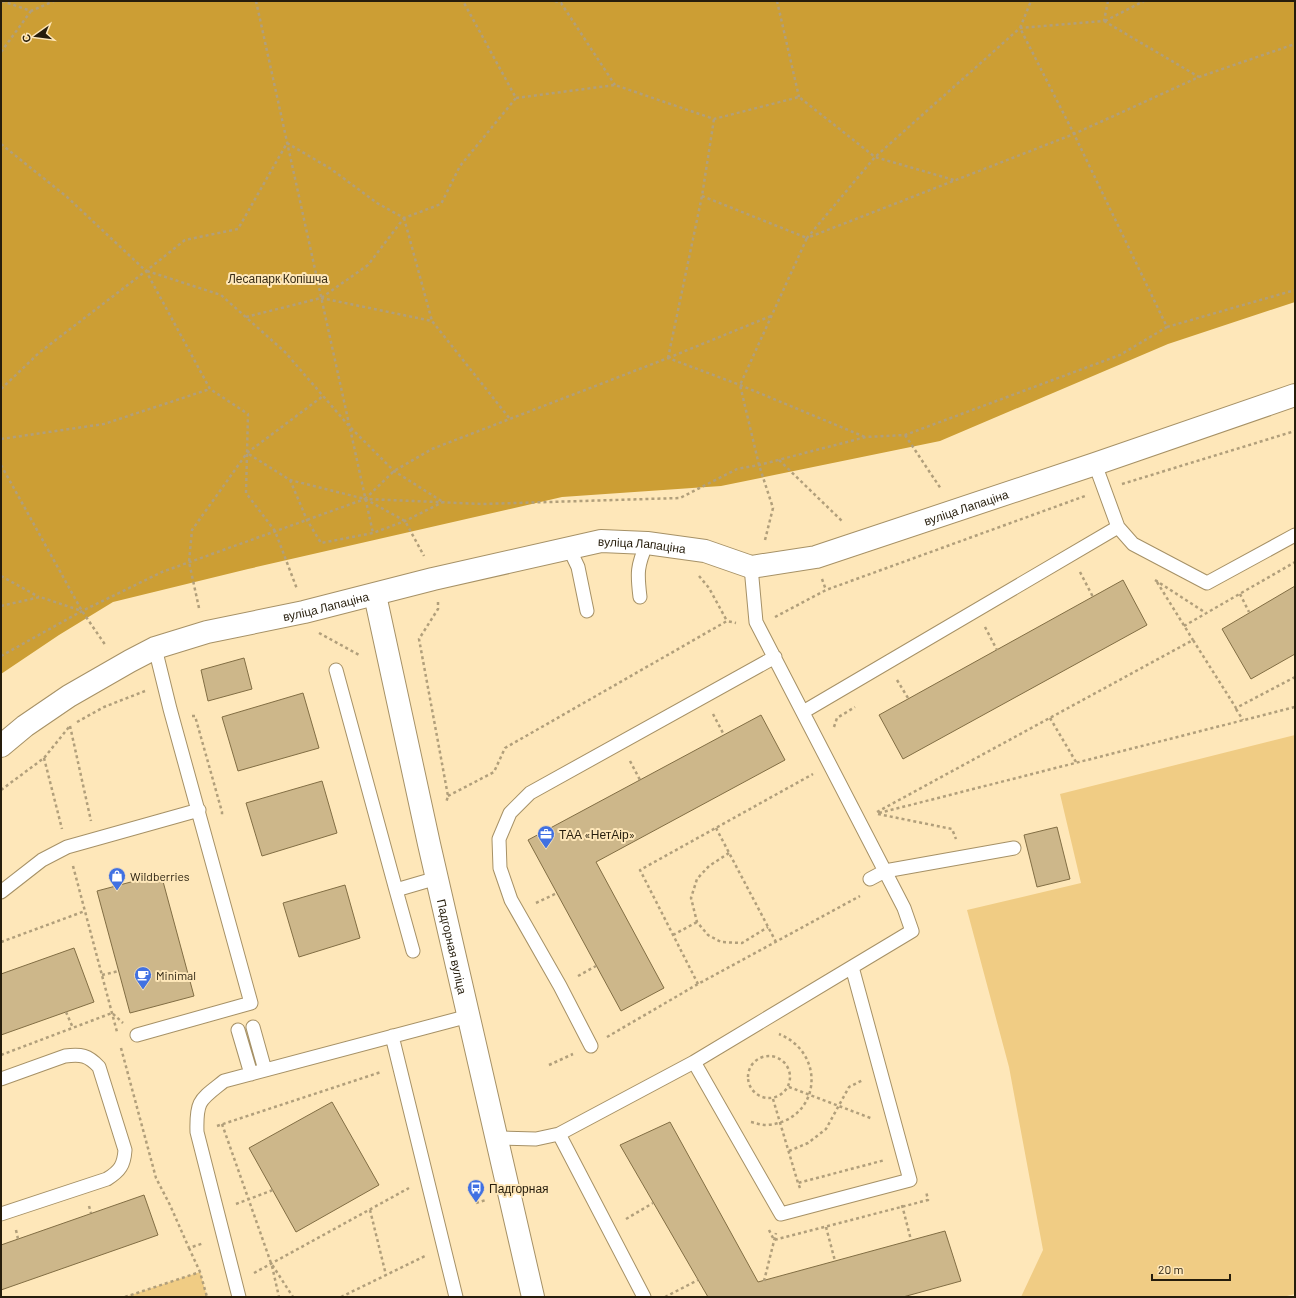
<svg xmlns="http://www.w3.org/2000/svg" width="1296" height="1298" font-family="Barlow,sans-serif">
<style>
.green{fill:#f0cc84}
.forest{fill:#cc9e34}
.building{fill:#cdb78a;stroke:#826e44}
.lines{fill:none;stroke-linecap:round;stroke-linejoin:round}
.lane-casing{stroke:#a69166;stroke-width:15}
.street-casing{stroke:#a69166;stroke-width:24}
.secondary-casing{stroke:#a69166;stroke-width:24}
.path{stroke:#b19f7b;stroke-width:2.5;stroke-dasharray:3 3;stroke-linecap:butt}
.lane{stroke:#fff;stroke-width:13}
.street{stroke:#fff;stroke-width:22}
.secondary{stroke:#fff;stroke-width:22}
.labels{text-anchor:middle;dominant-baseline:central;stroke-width:4;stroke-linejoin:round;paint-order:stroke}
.park-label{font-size:12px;fill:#382d17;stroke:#fee7b9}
.street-label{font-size:12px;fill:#261d0c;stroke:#fee7b9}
.poi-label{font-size:12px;fill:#261d0c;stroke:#fee7b9;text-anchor:start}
</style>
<rect width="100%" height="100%" fill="#fee7b9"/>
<path class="green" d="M1295,735V1294L1283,1297H1021L1043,1250L1009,1067L967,910L1081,883L1060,794Z
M200,1272L207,1297H125Z"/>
<path class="forest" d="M1,1H1295V302L1168,344L940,441L721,486L562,497L248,569L113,602L59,635L1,674Z"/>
<path class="building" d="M1123,580L1147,625L903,759L879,715Z
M1295,586V654L1251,679L1222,629Z
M244,658L252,689L208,701L201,670Z
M303,693L319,748L238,771L222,717Z
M761,715L785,760L596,862L664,988L621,1011L528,840Z
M322,781L337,833L262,856L246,803Z
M1057,827L1070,879L1037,887L1024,835Z
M161,874L194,996L130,1013L97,891Z
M345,885L360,938L299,957L283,903Z
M74,948L94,1002L1,1035V974Z
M332,1102L379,1185L296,1232L249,1148Z
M670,1122L758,1282L945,1231L961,1281L903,1297H708L620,1145Z
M144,1195L158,1235L1,1290V1245Z"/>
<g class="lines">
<g class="lane-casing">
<path id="lane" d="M1095,464L1118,527L1133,544L1207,583L1295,535
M569,548L578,567L587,611
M751,567L756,622L904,908L912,931L852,967
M640,597C637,573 637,566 647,543
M336,670L396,890L437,878
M803,712L1118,527
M870,879L885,871L1014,848
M396,890L413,951
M1,892L42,860L67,847L199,810
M253,1027L265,1070
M238,1030L251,1074
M137,1035L251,1003L170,709L155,648
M392,1036L456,1297
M591,1046L560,986L511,900L500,868L499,839L510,813L530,793L775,657
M1,1079L65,1056C81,1054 88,1055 99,1067L125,1150C124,1165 120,1171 107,1179L1,1214
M559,1134L644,1297
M497,1138L536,1139L559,1134L694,1062L781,1214L910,1180L852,967L694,1062
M239,1297L197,1132C196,1100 200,1100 224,1081L469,1016"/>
</g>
<g class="street-casing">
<g id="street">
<path id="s1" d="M375,595L429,844L533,1297"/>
</g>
</g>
<g class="secondary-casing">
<g id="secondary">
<path id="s2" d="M1,746L25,726L69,696L130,661L155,648L207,632L304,612L433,579L601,541L647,543L705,551L751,567L816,557L1095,464L1295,395"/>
</g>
</g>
<path class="path" d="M2,1L31,11L54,1
M256,1L373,533
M555,1L561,3L615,85
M777,1L799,97
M1108,1L1104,21L1020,28L875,157L807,238L1074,134L1199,77L1295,44
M1104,21L1199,77
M1105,21L1144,1
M1,52L31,11
M516,98L615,85L714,119L799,97L875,157L954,180
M287,143L331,169L377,203L404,218L441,204L460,166L516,98L463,1
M1,144L67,197L146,271L210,389L248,414L247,453L290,480L365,499L405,521L424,556
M702,196L807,238L740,385L759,465L773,508L765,540
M404,218L432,321
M147,271L221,295L285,352L349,426L394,471L443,502
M321,298L432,321L510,419
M246,317L321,298L368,265L404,218
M1167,327L1295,290
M668,358L702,196L714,119
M668,358L771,316
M1,389L40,352L146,271L185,240L238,229L287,143
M905,435L941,489
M1,439L104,424L210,389
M247,454L246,493L275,531L297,589
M779,460L843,522
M1,465L82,611L106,646
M290,480L307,520L321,543L373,533L405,521L443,502
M1122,484L1295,431
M365,499L394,471L432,449L668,358L740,385L865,437
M1080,572L1093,597
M1,576L39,597
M699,576L709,588L727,621
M822,579L826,590
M1155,580L1206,613
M1157,582L1193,640
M1240,594L1249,612
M438,602V609L419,639L448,796L446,803
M1,606L40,597L82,611
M199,608L189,562L192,530L247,453L323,396
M775,617L826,590L1085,496
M1184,626L1295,562
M985,627L997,650
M319,633L361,656
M1,656L82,611L162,572L365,499L483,504L680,498L737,469L759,465L866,437L905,435L1120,355L1167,327L1074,134L1020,28L1031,1
M897,680L908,698
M1236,709L1243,720
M713,714L724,735
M192,716H195L222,812V817
M1050,718L1076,762
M77,722L104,707L145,691
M70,726L91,821
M834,727L837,718L855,707
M44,758L62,829
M630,761L640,780
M1,790L44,758L69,727
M448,796L494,772L505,748L727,621L736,623
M877,812L1193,640L1236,708L1295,677
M879,813L1295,707
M878,814L952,829L956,839
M716,828L776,942
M729,853L709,866L697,879L691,898L697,922L708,935L721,942L742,943L768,927
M73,866L117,1032
M536,903L557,893
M673,935L697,922
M1,942L85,911
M102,975L119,971
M578,976L596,966
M698,984L640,870L813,774
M66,1012L73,1028
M607,1037L698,984L860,896
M121,1048L156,1178L170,1205L189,1248L204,1243
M1,1055L112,1013L123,1023
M748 1077a21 21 0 1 1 42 0a21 21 0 1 1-42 0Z
M549,1065L573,1054
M789,1087L873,1119
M773,1099L798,1183
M751,1122C756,1123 761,1125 766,1125C820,1122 828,1054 779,1034
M222,1124L271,1263L293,1297
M217,1126L381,1072
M789,1151L808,1143L826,1129L849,1087L863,1080
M800,1188L798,1183L885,1160
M476,1203L486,1200
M236,1204L273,1190
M902,1205L911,1240
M89,1206L91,1213
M370,1210L386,1275
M626,1219L653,1203
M826,1227L835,1261
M16,1230L18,1239
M769,1230L774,1240L928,1200L926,1191
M189,1248L200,1272L207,1297
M272,1266L279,1297
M254,1273L409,1188
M764,1281L776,1233
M125,1297L200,1272
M341,1297L425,1256
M665,1297L698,1280"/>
<use href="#lane" class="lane"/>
<use href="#street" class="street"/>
<use href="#secondary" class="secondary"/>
</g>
<defs>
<g id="office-pin" transform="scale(0.9)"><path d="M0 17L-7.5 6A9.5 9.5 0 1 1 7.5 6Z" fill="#4171e2" stroke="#fee7b9"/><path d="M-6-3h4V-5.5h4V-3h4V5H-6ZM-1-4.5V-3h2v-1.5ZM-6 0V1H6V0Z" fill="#fff"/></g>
<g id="shop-pin" transform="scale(0.9)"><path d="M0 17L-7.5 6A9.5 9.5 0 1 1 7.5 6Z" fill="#4171e2" stroke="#fee7b9"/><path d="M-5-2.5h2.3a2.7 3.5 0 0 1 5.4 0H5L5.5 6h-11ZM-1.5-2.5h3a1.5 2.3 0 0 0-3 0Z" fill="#fff"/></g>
<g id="cafe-pin" transform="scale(0.9)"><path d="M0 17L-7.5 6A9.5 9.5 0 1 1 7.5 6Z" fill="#4171e2" stroke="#fee7b9"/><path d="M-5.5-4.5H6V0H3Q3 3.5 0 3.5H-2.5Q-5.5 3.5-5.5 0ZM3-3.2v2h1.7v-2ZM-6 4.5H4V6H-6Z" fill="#fff"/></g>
<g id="bus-pin" transform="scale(0.9)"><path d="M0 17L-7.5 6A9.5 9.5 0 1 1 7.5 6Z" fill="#4171e2" stroke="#fee7b9"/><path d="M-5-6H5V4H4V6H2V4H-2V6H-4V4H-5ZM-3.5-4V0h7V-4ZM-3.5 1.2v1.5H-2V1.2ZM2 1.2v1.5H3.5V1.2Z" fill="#fff"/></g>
</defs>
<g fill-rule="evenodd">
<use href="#office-pin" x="546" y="834"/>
<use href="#shop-pin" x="117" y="876"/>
<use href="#cafe-pin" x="143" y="975"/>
<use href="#bus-pin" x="476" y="1188"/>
</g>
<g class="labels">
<g class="park-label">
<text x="278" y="278">Лесапарк Копішча</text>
</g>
<g class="street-label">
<text stroke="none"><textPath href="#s2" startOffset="1019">вуліца Лапаціна</textPath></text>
<text stroke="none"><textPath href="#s2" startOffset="683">вуліца Лапаціна</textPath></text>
<text stroke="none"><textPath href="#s2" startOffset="359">вуліца Лапаціна</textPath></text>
<text stroke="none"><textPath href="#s1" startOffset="360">Падгорная вуліца</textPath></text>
</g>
<g class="poi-label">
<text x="559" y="834">ТАА «НетАір»</text>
<text x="130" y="876">Wildberries</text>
<text x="156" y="975">Minimal</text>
<text x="489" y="1188">Падгорная</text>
</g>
</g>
<rect width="1296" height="1298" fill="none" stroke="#261d0c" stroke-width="4"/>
<g transform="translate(36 36) rotate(256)" stroke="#fee7b9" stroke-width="3" paint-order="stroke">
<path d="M0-3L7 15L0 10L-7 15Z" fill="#261d0c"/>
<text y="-6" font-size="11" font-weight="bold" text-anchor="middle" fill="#261d0c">С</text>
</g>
<path d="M1152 1274v6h78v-6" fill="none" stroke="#261d0c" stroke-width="2"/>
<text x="1158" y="1274" font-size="12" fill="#261d0c" stroke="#fee7b9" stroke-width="3" paint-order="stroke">20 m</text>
</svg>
